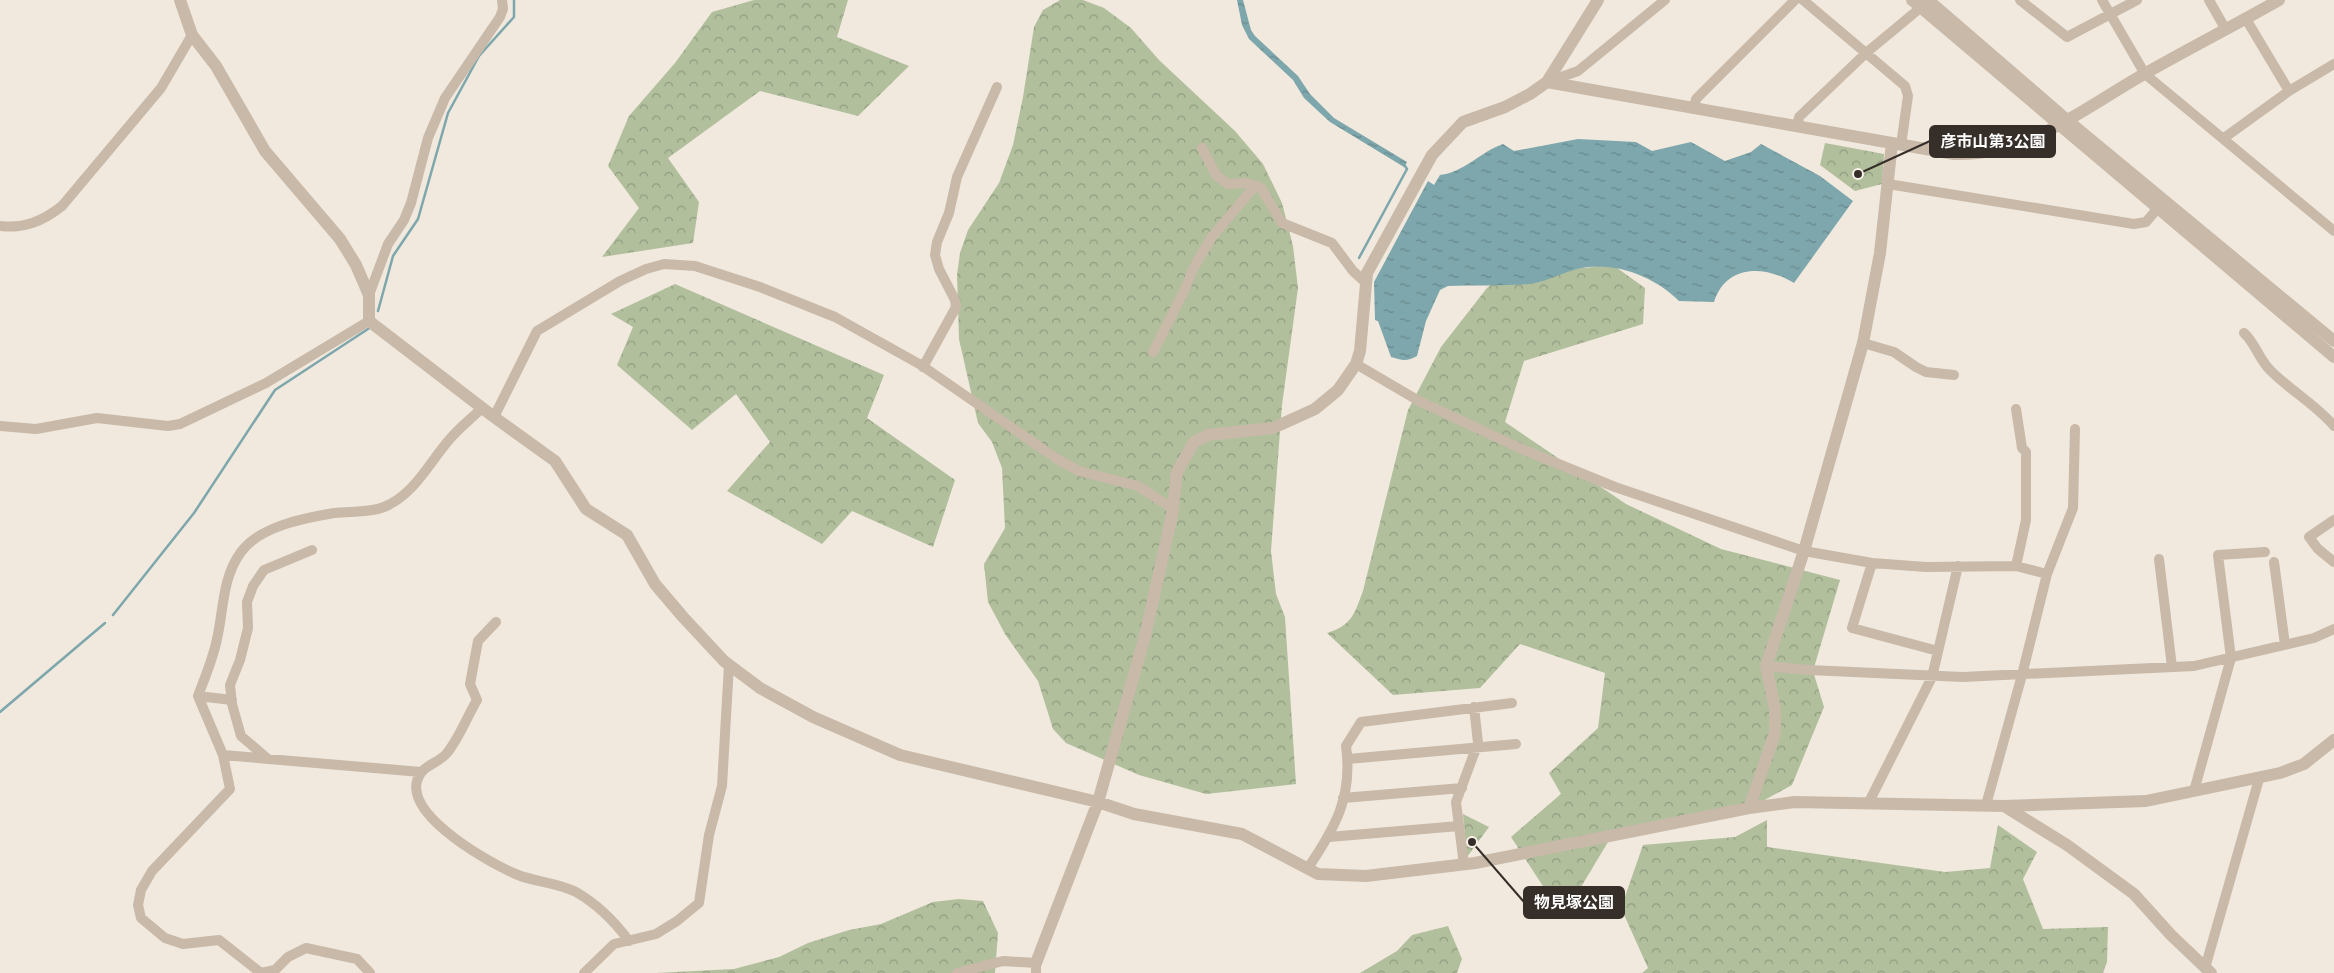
<svg xmlns="http://www.w3.org/2000/svg" width="2334" height="973" font-family="'PT Sans','Noto Sans JP',sans-serif">
<style>
.forest{fill:url(#forest-crowns)}
.water{fill:url(#water-ripples)}
.lines{fill:none;stroke-linecap:round;stroke-linejoin:round}
.stream{stroke:#7da7ac;stroke-width:2.5}
.minor{stroke:#c8b9a9;stroke-width:10}
.tertiary{stroke:#c8b9a9;stroke-width:12}
.leader{fill:none;stroke:#362e29;stroke-width:2}
.callout-dot{fill:#362e29;stroke:#f9f2e9;stroke-width:2}
.callout{fill:#362e29;stroke:#362e29;stroke-width:2}
.callout-label{font-size:16px;text-anchor:middle;font-weight:bold;fill:#fff}
</style>
<defs>
<pattern id="forest-crowns" width="20" height="18" patternUnits="userSpaceOnUse" patternTransform="scale(1.25)"><rect width="20" height="18" fill="#b1bf9d"/><path d="M2 6a3 3 0 1 1 6 0M12 15a3 3 0 1 1 6 0" fill="none" stroke="#919c80"/></pattern>
<pattern id="water-ripples" width="26" height="14" patternUnits="userSpaceOnUse" patternTransform="scale(1.25)"><rect width="26" height="14" fill="#7da7ac"/><path d="M2 4q2-2 4 0t4 0M15 11q2-2 4 0t4 0" fill="none" stroke="#67888c"/></pattern>
</defs>
<rect width="100%" height="100%" fill="#f1e9dd"/>
<path class="forest" d="M754,0H848L837,37L909,66L858,116L760,91L668,158L699,202L693,243L602,257L639,208L608,166L629,116L675,63L712,12Z
M1060,0H1083L1104,8L1131,28L1159,60L1235,131L1263,164L1282,203L1293,246L1298,288L1282,405L1271,551L1276,594L1285,617L1296,784L1206,794L1139,775L1066,743L1053,729L1038,681L1005,634L988,602L984,564L1005,528L1002,468L992,442L978,423L959,339L957,275L960,253L968,230L999,183L1013,145L1023,97L1034,27L1043,10Z
M1825,143L1884,154L1882,184L1855,191L1820,165Z
M1613,265L1645,288L1643,324L1524,361L1505,422L1626,504L1721,549L1840,580L1813,671L1824,707L1792,785L1734,817L1614,832L1563,917L1511,837L1561,794L1549,773L1598,728L1605,673L1520,644L1480,688L1393,695L1327,633C1352,625 1354,615 1363,591L1408,410L1441,347L1487,288L1501,276Z
M675,284L884,375L867,418L955,480L933,547L852,511L822,544L727,491L770,442L736,394L692,430L617,365L633,327L611,314Z
M1463,814L1489,827L1467,857Z
M1767,820V847L1945,872L1990,868L1998,825L2037,852L2023,879L2043,929L2108,927L2107,962L2103,973H1642L1648,968L1621,908L1643,845L1735,837Z
M959,899L983,901L998,933L995,973H656L734,969L779,957L808,943L849,930L881,924L933,902Z
M1448,926L1462,959L1457,973H1360L1397,951L1412,935Z"/>
<path class="water" d="M1237,0H1243L1251,30L1255,36L1298,76L1310,94L1334,118L1407,162L1404,167L1330,122L1318,111L1304,98L1293,80L1249,39L1242,25Z
M1578,139L1636,142L1652,151L1691,142L1725,161L1751,152L1761,144L1820,176L1853,201L1794,283C1765,265 1726,264 1714,302L1679,301C1654,276 1613,260 1577,269C1562,273 1545,282 1529,284C1503,286 1475,285 1448,286L1440,290L1426,321L1417,356C1407,362 1401,360 1391,357L1378,321L1375,320L1374,282L1428,181L1434,185L1440,175C1465,172 1480,152 1503,144L1514,151Z"/>
<g class="lines">
<path class="stream" d="M1359,258L1407,169L1403,163
M378,311L393,256L418,219L448,113L479,56L514,17V0
M113,615L194,513L275,390L371,327
M0,712L105,623"/>
<path class="minor" d="M1803,0L1905,86L1908,96L1901,145
M2020,0L2067,37L2137,0
M2102,0L2145,74L2334,231
M2209,0L2226,30
M2246,19L2289,91
M1547,82L1578,71L1665,0
M1694,109L1696,99L1795,0
M1797,127L1799,117L1866,53L1925,4
M2224,138L2289,91L2334,64
M1202,148L1216,175L1228,184L1246,183L1261,188L1282,223L1332,243L1353,271L1365,282
M1888,184L2134,224L2146,222L2158,208
M0,226C24,229 43,221 62,206L161,88L192,35
M369,295L388,244L404,220L411,203L428,138L445,98L500,17L503,9L502,0
M2244,333C2256,344 2259,360 2271,371C2291,391 2315,404 2334,426
M1863,343L1894,352L1916,367L1926,372L1954,375
M1153,352L1185,289L1193,269L1211,238L1256,185
M1356,364L1419,401L1524,450L1615,487L1804,551L1872,563L1926,567L2016,566L2047,574
M923,367L956,307L955,300L939,269L935,255L937,242L949,213L957,177L997,87
M2016,409L2022,448L2026,452V520L2016,566
M494,417L537,331L620,281L646,269L664,264L695,266L760,287L835,317L921,365L1057,459L1079,471L1138,486L1173,509
M0,426L36,429L97,418L168,426L180,424L266,383L369,321
M2334,520L2309,537L2318,549L2334,562
M2159,559L2172,667
M2274,562L2285,645
M1872,563L1852,628L1938,651
M496,622L478,641L470,684L477,700C467,717 459,738 447,753C438,764 421,765 417,781C407,817 491,864 518,875C536,882 558,883 576,892C597,904 615,922 629,941
M1766,666L1809,670L1963,677L2194,666L2314,638L2334,629
M198,696L232,700
M223,755L421,772
M268,759L241,736L232,704L230,685L240,660L248,628L247,602L253,586L264,570L312,550
M1348,759L1516,744
M2194,791L2231,658L2218,555L2265,552
M1343,798L1462,788
M1869,802L1932,677L1958,566
M1986,805L2022,675L2047,574L2073,508L2075,429
M1329,837L1459,826
M1464,865L1456,802L1478,743L1474,707
M1308,868C1335,828 1353,797 1346,746L1361,722L1512,703
M2205,968L2259,779
M370,973L357,959L306,948L288,957L275,970L261,973L219,940L183,944L165,938L141,918L138,905L141,890L152,871L230,789L223,755L198,696C205,677 213,659 217,639C224,608 222,578 241,552C260,526 305,518 334,513C350,511 369,513 384,507C414,495 429,463 449,440C459,428 472,418 482,408
M584,973L614,944L656,934L677,921L699,903L709,835L722,786L729,665
M957,973L1003,961L1036,963V973"/>
<path class="tertiary" d="M180,0L192,35L216,66L265,151L340,239L356,265L369,295V321L494,417L555,461L586,509L627,535L655,584L683,617L724,661L760,688L813,717L900,755L1098,802L1134,814L1242,834L1318,874L1366,876L1475,863L1749,808L1795,802L2004,806L2146,801L2280,773L2304,764L2334,740
M1912,0L2334,357
M1928,0L2067,120L2334,341
M1547,82L1954,154C2027,157 2085,107 2146,73C2190,48 2235,25 2279,0
M2004,806L2067,845L2134,894L2171,935L2211,973
M1749,808L1775,733V709L1766,666L1804,551L1863,343L1880,253L1892,143
M1036,963L1098,802L1145,636L1172,515L1177,472L1194,442L1208,435L1273,428L1315,409L1338,390L1356,364L1360,351L1367,273L1432,155L1463,122L1505,107L1530,94L1547,82L1598,0"/>
</g>
<path class="leader" d="M1858 174L1930 141M1472 842L1524 902"/>
<g class="callout-dot">
<circle cx="1858" cy="174" r="5"/>
<circle cx="1472" cy="842" r="5"/>
</g>
<g class="callout">
<rect x="1930" y="126" width="125" height="31" rx="5"/>
<rect x="1524" y="887" width="100" height="31" rx="5"/>
</g>
<g class="callout-label">
<text x="1993" y="147">彦市山第3公園</text>
<text x="1574" y="908">物見塚公園</text>
</g>
</svg>
